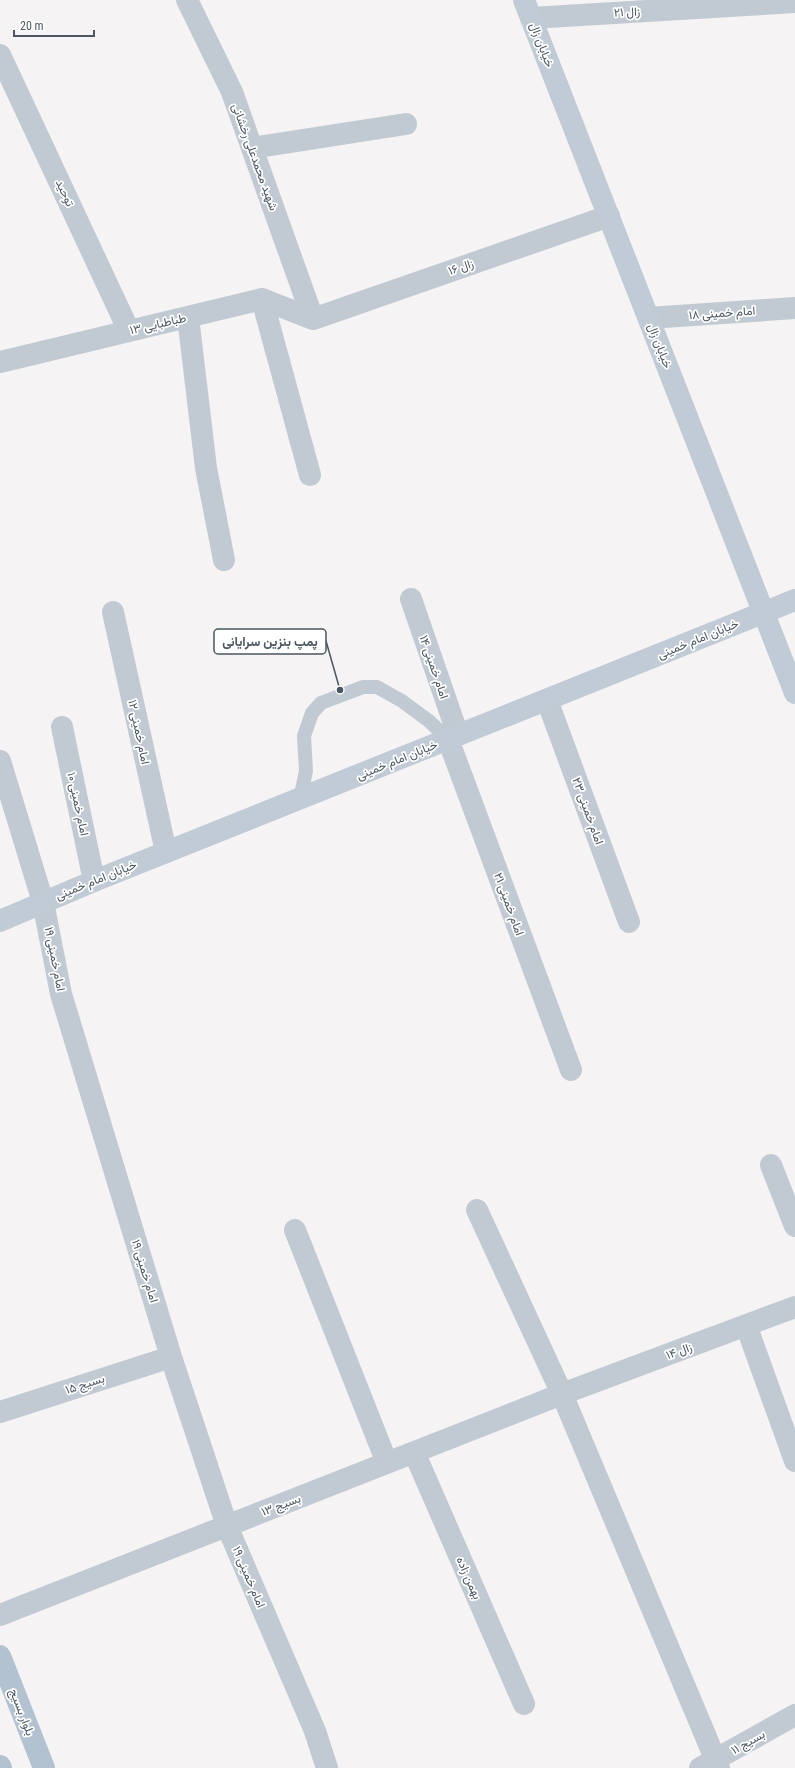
<svg xmlns="http://www.w3.org/2000/svg" width="795" height="1768" font-family="'Roboto Condensed',Vazirmatn,sans-serif">
<style>
.lines{fill:none;stroke-linecap:round;stroke-linejoin:round}
.lane{stroke:#c1cad2;stroke-width:14}
.street{stroke:#c1cad2;stroke-width:22}
.secondary{stroke:#c1cbd6;stroke-width:22}
.primary{stroke:#b3c2d1;stroke-width:22}
.labels{text-anchor:middle;dominant-baseline:central;stroke-width:3.5;stroke-linejoin:round;paint-order:stroke}
.street-label{font-size:12px;fill:#4a5661;stroke:#fff}
.leader{fill:none;stroke:#4a5661;stroke-width:1.5}
.callout-dot{fill:#4a5661;stroke:#fff;stroke-width:1.5}
.callout{fill:#fff;stroke:#4a5661;stroke-width:1.5}
.callout-label{font-size:13px;text-anchor:middle;font-weight:bold;fill:#4a5661}
</style>
<rect width="100%" height="100%" fill="#f5f3f3"/>
<g class="lines">
<path class="lane" d="M300,799L306,771L304,736L312,713L321,703L363,687H377L402,701L429,721L448,739"/>
<path class="street" d="M187,0L232,92L313,319
M531,18L795,2
M0,55L129,331
M252,148L406,124
M262,299L310,475
M188,317L206,468L224,560
M649,318L795,308
M313,319L609,216
M0,362L262,299L313,319
M411,599L458,735
M113,612L166,852
M547,700L629,922
M62,727L94,881
M448,739L571,1070
M0,761L43,902L61,994L171,1357L227,1526L315,1731L327,1768
M771,1165L795,1226
M477,1210L562,1394L719,1768
M295,1230L387,1463
M746,1325L795,1461
M0,1412L171,1357
M414,1452L524,1704
M0,1615L562,1394L795,1307
M700,1768L795,1715"/>
<path class="secondary" d="M524,0L795,693
M0,921L94,881L795,600"/>
<path class="primary" d="M0,1656L44,1768
M0,1766L1,1768"/>
</g>
<g class="labels">
<g class="street-label">
<text transform="translate(627 12) rotate(-3)">زال ۲۱</text>
<text transform="translate(542 45) rotate(69)">خیابان زال</text>
<text transform="translate(255 157) rotate(70)">شهید محمدعلی رخشانی</text>
<text transform="translate(65 193) rotate(65)">توحید</text>
<text transform="translate(461 267) rotate(-19)">زال ۱۶</text>
<text transform="translate(722 313) rotate(-4)">امام خمینی ۱۸</text>
<text transform="translate(158 324) rotate(-13)">طباطبایی ۱۳</text>
<text transform="translate(660 346) rotate(69)">خیابان زال</text>
<text transform="translate(698 639) rotate(-22)">خیابان امام خمینی</text>
<text transform="translate(434 667) rotate(71)">امام خمینی ۱۴</text>
<text transform="translate(139 732) rotate(78)">امام خمینی ۱۲</text>
<text transform="translate(397 760) rotate(-22)">خیابان امام خمینی</text>
<text transform="translate(78 804) rotate(78)">امام خمینی ۱۰</text>
<text transform="translate(588 811) rotate(70)">امام خمینی ۲۳</text>
<text transform="translate(96 880) rotate(-22)">خیابان امام خمینی</text>
<text transform="translate(509 904) rotate(70)">امام خمینی ۲۱</text>
<text transform="translate(55 959) rotate(79)">امام خمینی ۱۹</text>
<text transform="translate(145 1271) rotate(73)">امام خمینی ۱۹</text>
<text transform="translate(679 1351) rotate(-20)">زال ۱۴</text>
<text transform="translate(85 1384) rotate(-18)">بسیج ۱۵</text>
<text transform="translate(281 1505) rotate(-21)">بسیج ۱۳</text>
<text transform="translate(249 1577) rotate(67)">امام خمینی ۱۹</text>
<text transform="translate(469 1578) rotate(66)">بهمن زاده</text>
<text transform="translate(22 1712) rotate(69)">بلوار بسیج</text>
<text transform="translate(748 1742) rotate(-29)">بسیج ۱۱</text>
</g>
</g>
<path class="leader" d="M340 690L326 641"/>
<circle class="callout-dot" cx="340" cy="690" r="4"/>
<rect class="callout" x="214" y="629" width="112" height="25" rx="4"/>
<g class="callout-label">
<text x="270" y="646">پمپ بنزین سرایانی</text>
</g>
<path d="M14 30v6h80v-6" fill="none" stroke="#4a5661" stroke-width="2"/>
<text x="20" y="30" font-size="12" fill="#4a5661" stroke="#ffffff" stroke-width="3" paint-order="stroke">20 m</text>
</svg>
